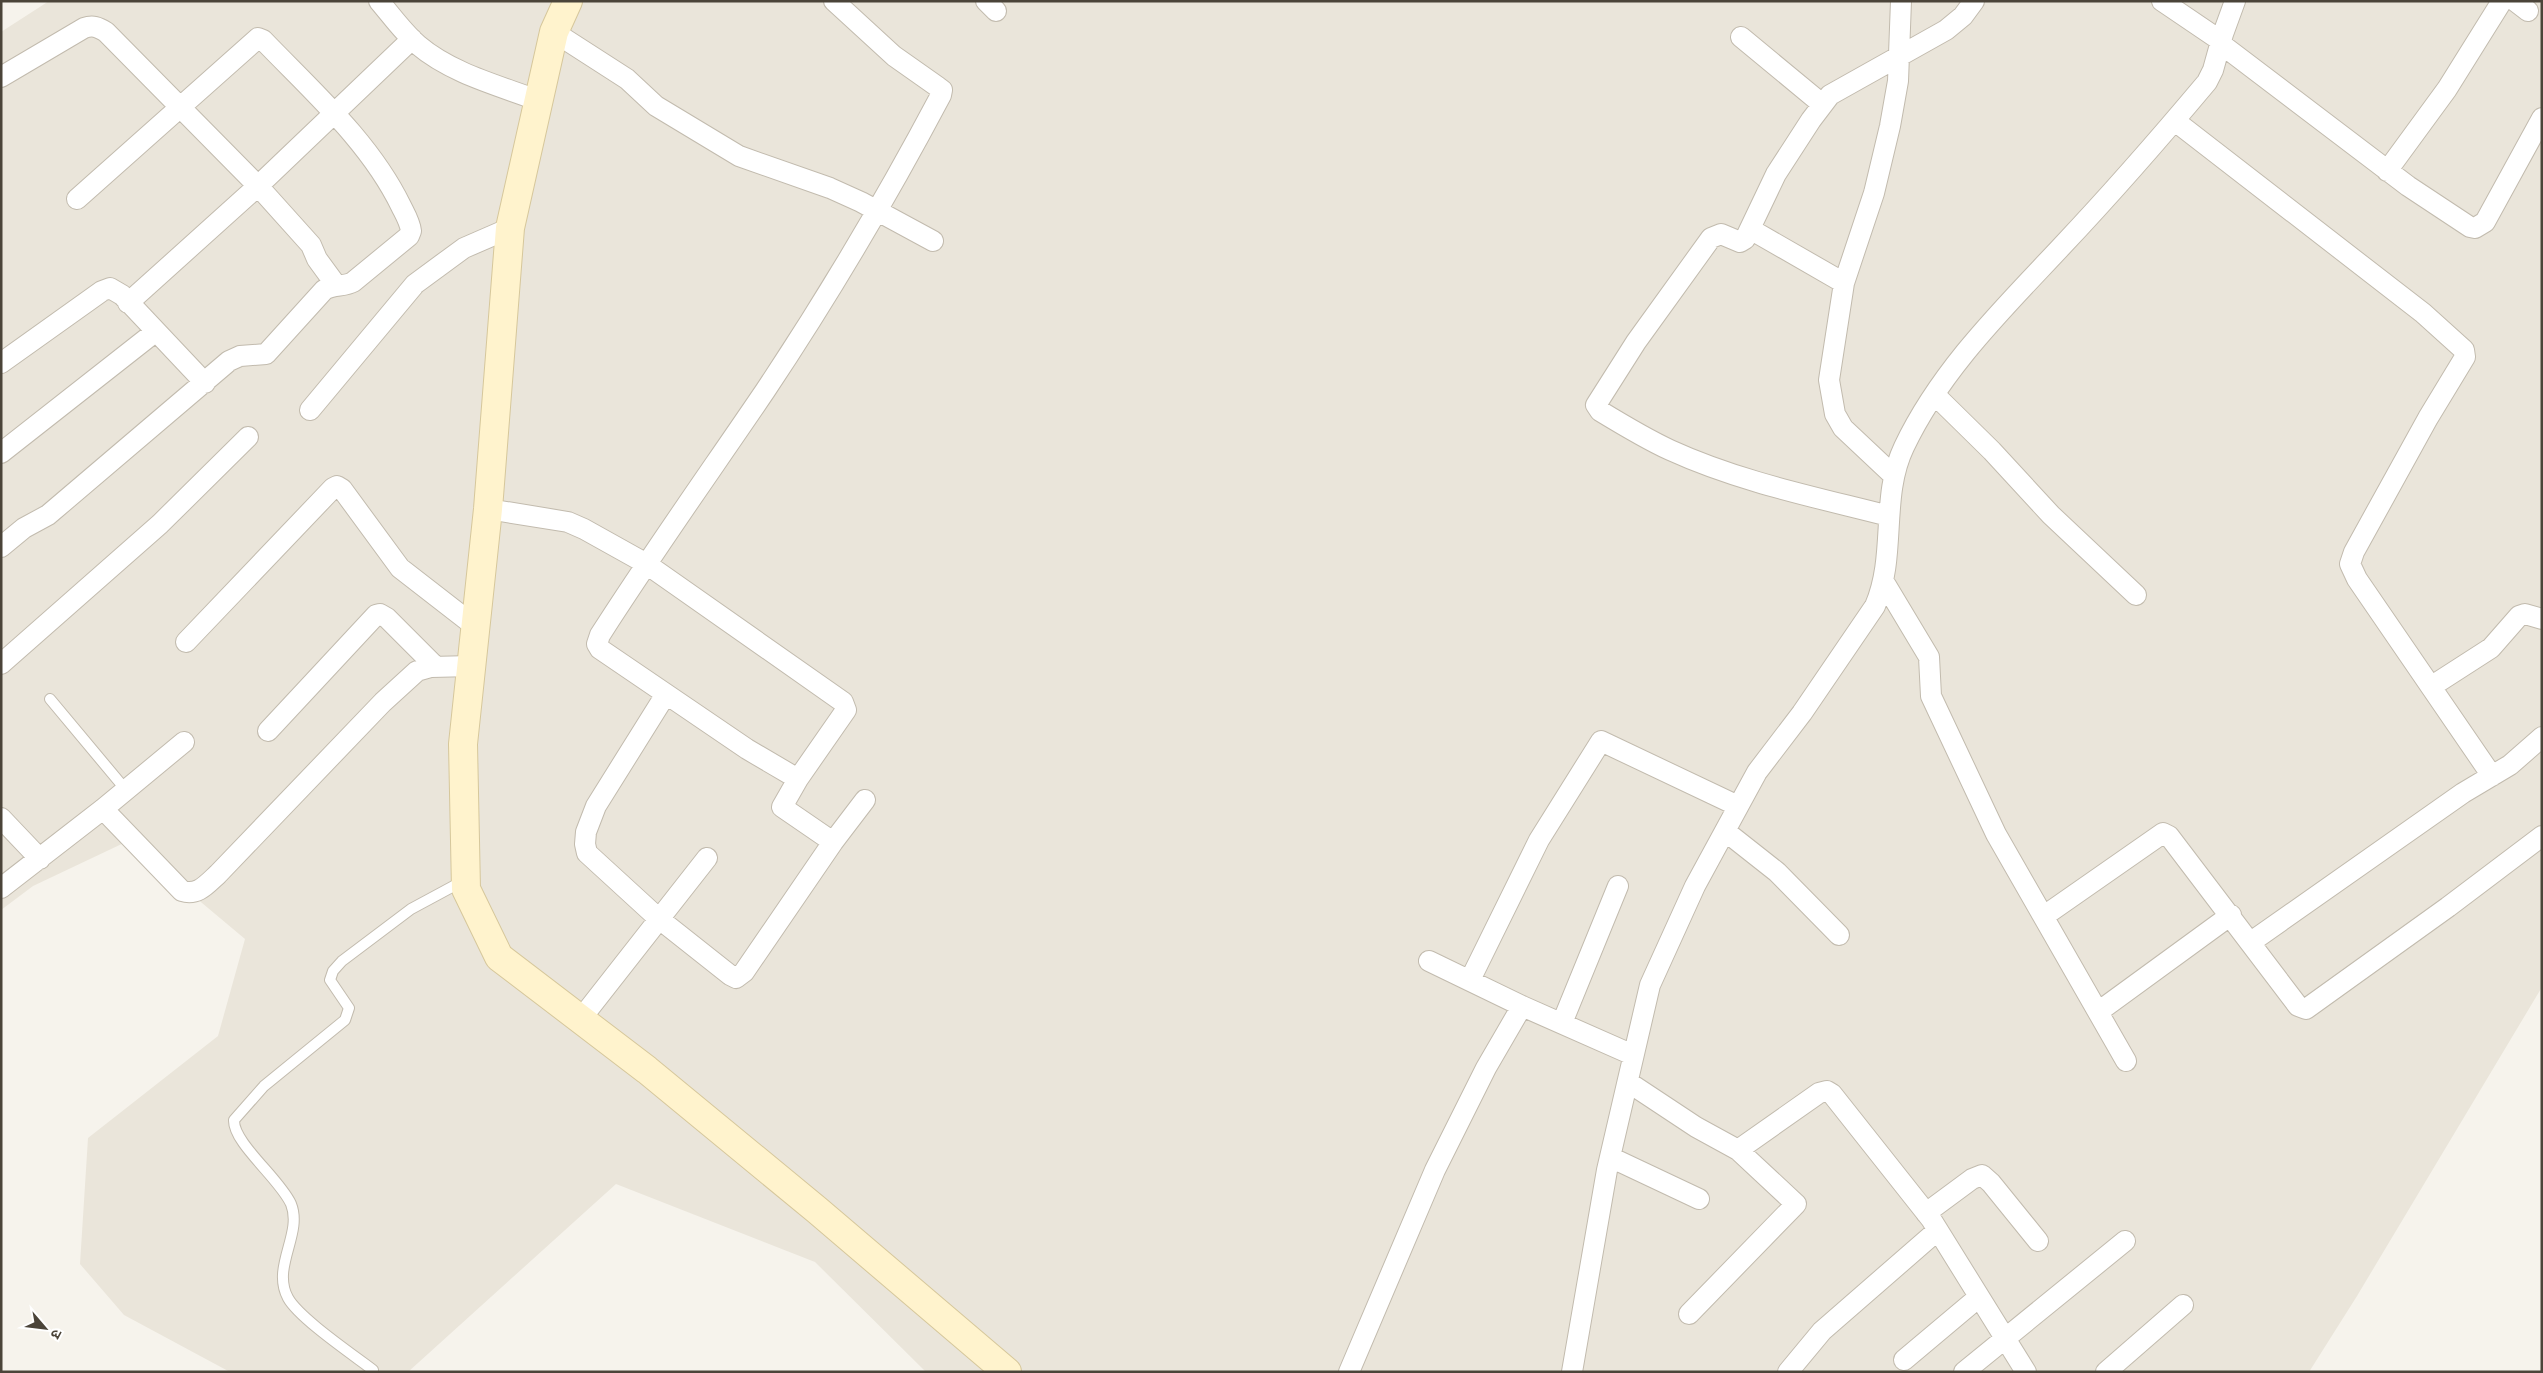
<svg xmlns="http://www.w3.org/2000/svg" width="2543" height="1373" font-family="'Asap Condensed','Noto Sans Devanagari',sans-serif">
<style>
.residential{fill:#eae5da}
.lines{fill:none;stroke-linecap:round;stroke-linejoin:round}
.lane-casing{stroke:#c2bbae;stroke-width:12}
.street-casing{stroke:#c2bbae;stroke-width:22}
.secondary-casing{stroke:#d6c79b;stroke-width:30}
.lane{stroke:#fff;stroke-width:10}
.street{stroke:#fff;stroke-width:20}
.secondary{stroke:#fff3cd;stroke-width:28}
</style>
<rect width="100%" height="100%" fill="#f6f3ec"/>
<path class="residential" d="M49,1H2542V987L2357,1296L2309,1372H926L815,1262L616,1184L408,1372H230L124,1315L80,1264L88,1138L218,1036L245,939L128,841L33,886L1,910V32Z"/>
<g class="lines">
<g class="lane-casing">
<path id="lane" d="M50,699L126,790
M373,1370C352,1354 299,1318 288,1298C271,1267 303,1234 291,1204C280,1179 233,1143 234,1120L264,1086L345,1020L349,1008L330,980L333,971L342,961L411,909L463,881"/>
</g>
<g class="street-casing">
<path id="street" d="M379,1C391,15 403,32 418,45C451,73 497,85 537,100
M986,1L996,11
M2162,1L2221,41V44L2408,186L2470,227L2475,228L2485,222L2542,118
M2515,1L2528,11
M554,32L627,79L656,106L739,156L830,188L861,202L933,241
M1741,37L1822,104
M1,77L84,28C93,25 98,27 106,32L258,186L311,245L317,259L336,285
M2175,121L2423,313L2464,350L2465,357L2428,418L2354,552L2350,564L2357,579L2492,776
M2387,171L2447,89L2502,1
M1750,229L1844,283
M128,303L258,186L412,39
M1,363L102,291L110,288L122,295L205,383
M1935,395L1992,451L2051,515L2136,595
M310,410L415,284L464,248L510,228
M1,453L155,332
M1893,475L1843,428L1835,414L1829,380L1844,283L1874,193L1890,126L1898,81L1901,1
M488,509L568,522L584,529L645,563L843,702L846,710L798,779L782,807L833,842
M1889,516C1815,497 1740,482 1670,450C1646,439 1623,425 1600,411L1596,405L1636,342L1711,238L1721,234L1740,242L1745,239L1776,174L1811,120L1830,95L1946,30L1963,16L1974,1
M1,547L24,528L48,515L229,361L240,356L266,354L324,290C333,284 344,287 353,282L409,236L411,231C410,222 405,214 401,206C370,142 312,91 263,40L258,38L77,199
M1884,582L1929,657L1931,696L1996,834L2126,1061
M186,642L333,488L337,486L342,489L400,568L476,627
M1,664L160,524L248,437
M2432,686L2491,648L2519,616L2525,614L2542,619
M666,694L596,806L586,832L585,844L587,853L658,918L730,975L736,978L744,972L833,842L865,800
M268,731L376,615L380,614L387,618L436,667
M798,779L747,749L600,649L597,644L600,635C653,552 710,472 765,391C829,295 887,197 941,95L942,90L938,87L894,56L834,1
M103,809L182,891C198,896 207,884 218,874L383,702L417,671L431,667L472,666
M1,818L40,859
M1725,831L1777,872L1839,935
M1,888L103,809L184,742
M2044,916L2163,833L2169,836L2298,1006L2306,1009L2448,907L2542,836
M2251,942L2463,793L2510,765L2542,737
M1429,961L1522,1006L1633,1055
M1470,980L1539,840L1601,741L1738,806
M2098,1012L2231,915
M580,1020L707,858
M1562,1023L1618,886
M1628,1082L1696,1127L1738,1150L1819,1093L1827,1091L1832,1094L1931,1219L2026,1372
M1610,1157L1699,1199
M1926,1213L1972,1179L1982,1175L1991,1183L2038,1241
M1689,1314L1796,1204L1738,1150
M1904,1360L1979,1297
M1349,1372L1435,1170L1486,1068L1522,1006
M1572,1372L1607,1170L1650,985L1695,886L1757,772L1802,713L1875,606C1897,555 1880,497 1904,447C1941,369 2004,308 2062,246C2112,193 2160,138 2207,82L2213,70L2223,34L2235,1
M1788,1372L1822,1331L1938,1230
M1964,1372L2125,1241
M2106,1372L2183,1305"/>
</g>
<g class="secondary-casing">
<path id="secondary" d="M568,1L554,32L510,228L488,509L463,744L466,889L499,957L647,1070L817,1210L1007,1372"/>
</g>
<use href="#lane" class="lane"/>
<use href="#street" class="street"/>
<use href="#secondary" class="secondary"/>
</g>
<rect width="2543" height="1373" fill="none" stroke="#4b4439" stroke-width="5"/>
<g transform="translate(45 1328) rotate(118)" stroke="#ffffff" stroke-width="4" paint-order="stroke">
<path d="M0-4L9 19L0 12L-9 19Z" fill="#4b4439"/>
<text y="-8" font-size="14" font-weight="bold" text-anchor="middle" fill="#4b4439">उ</text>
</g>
</svg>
